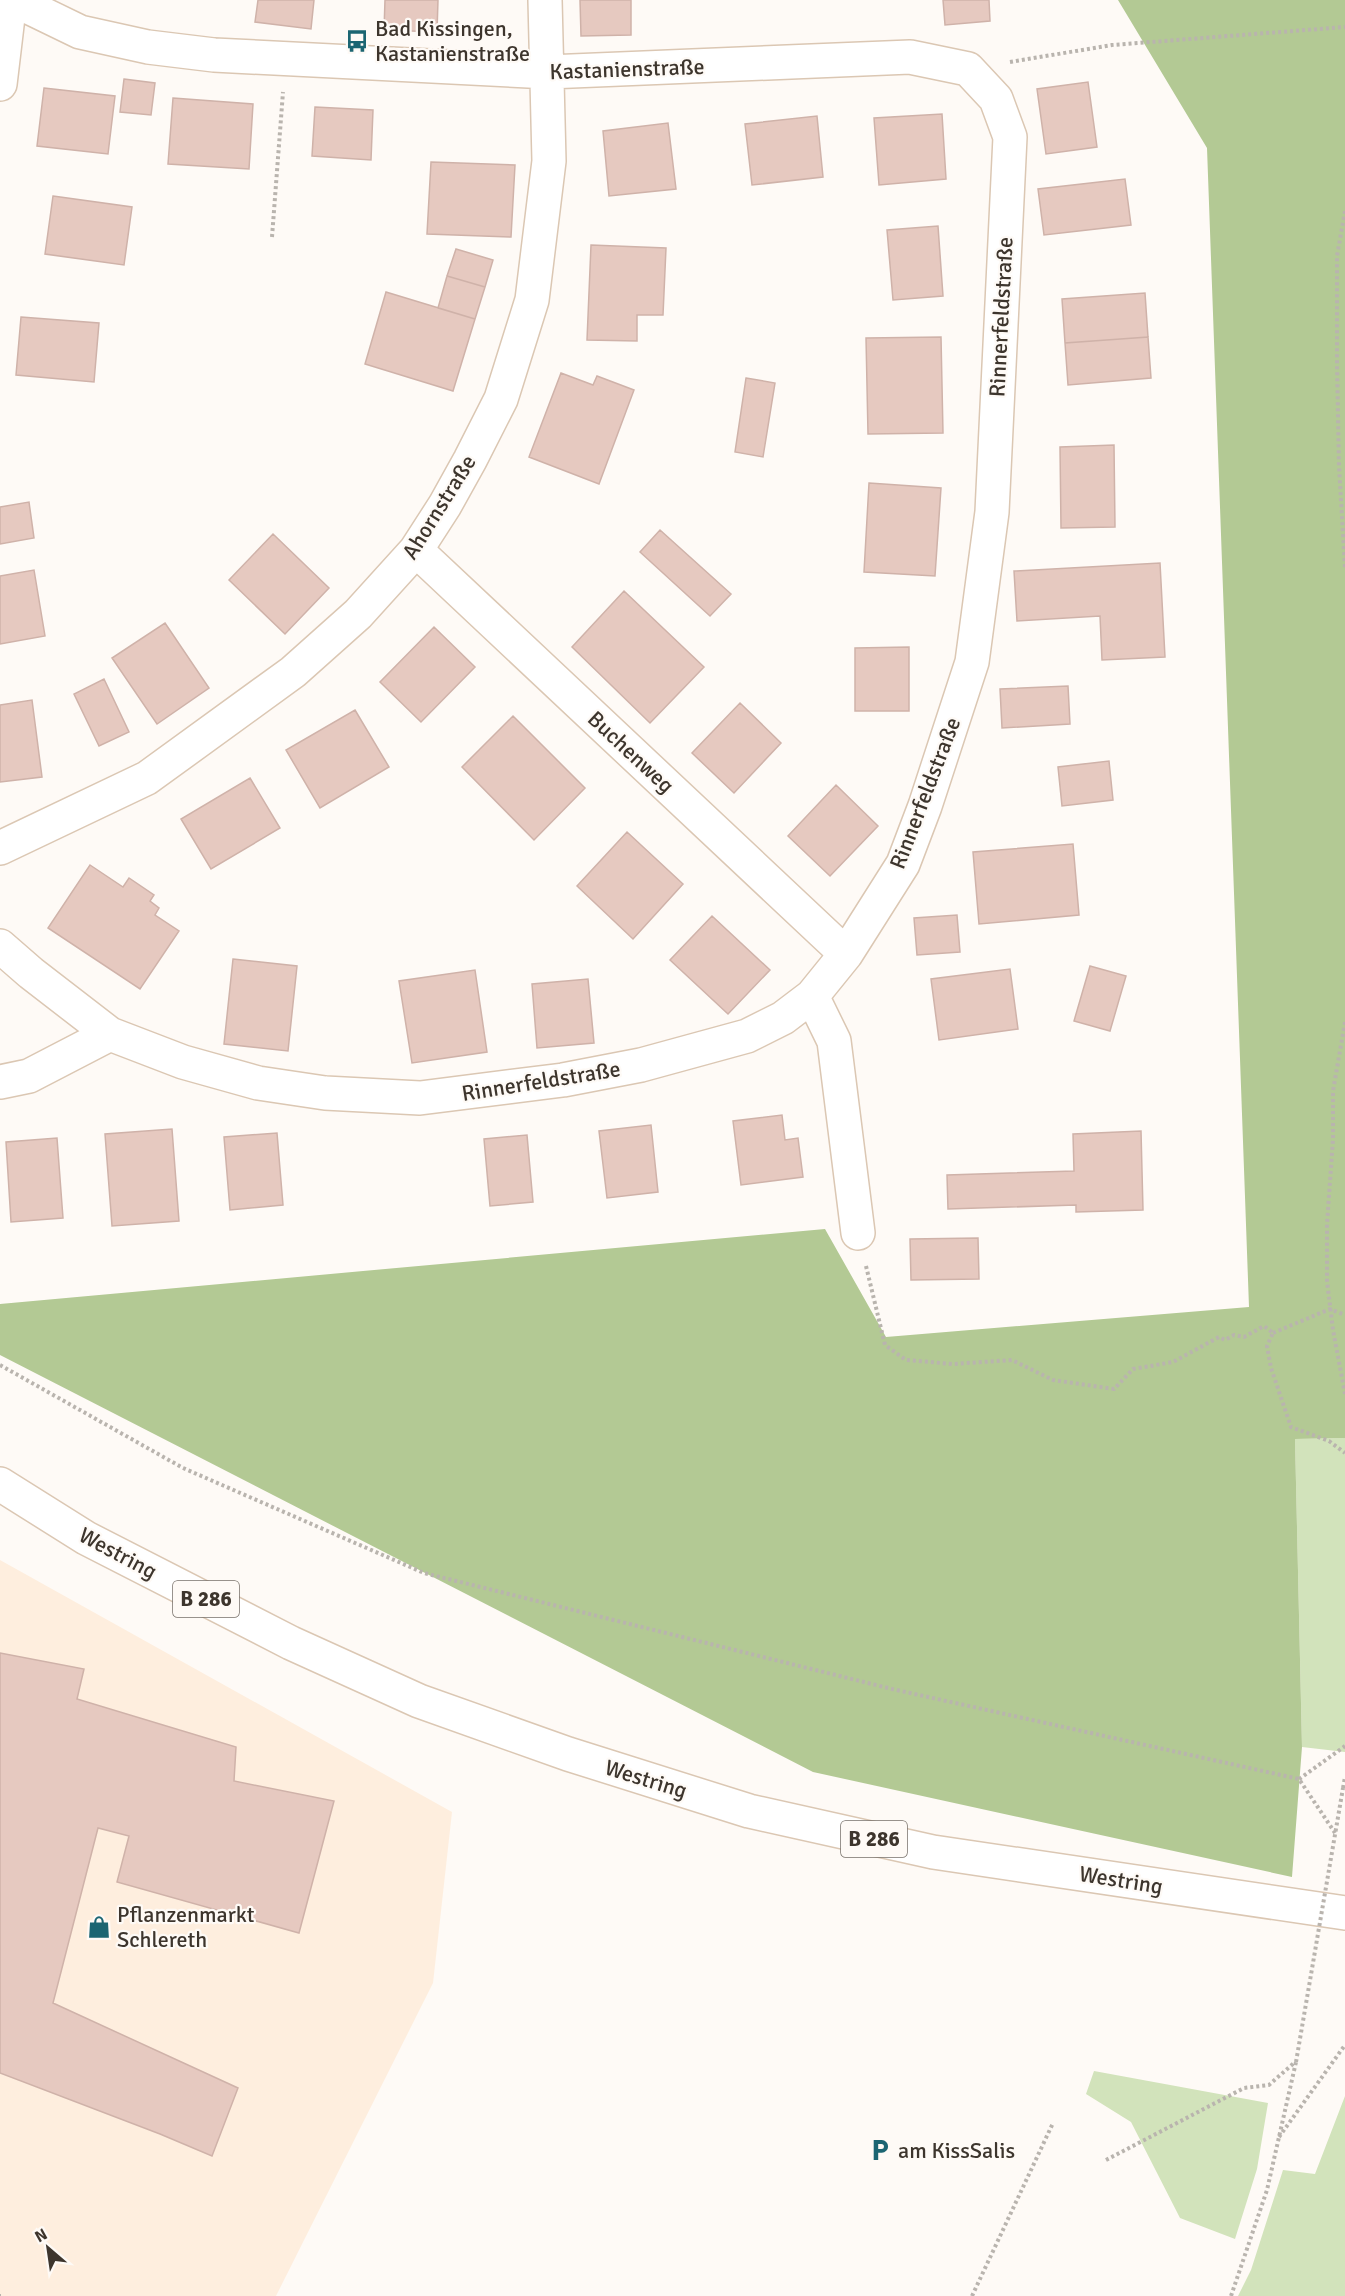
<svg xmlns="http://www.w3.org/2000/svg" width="1345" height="2296" font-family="Signika,sans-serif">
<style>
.built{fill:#feeede}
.green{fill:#d2e3bb}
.forest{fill:#b3c994}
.building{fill:#e6c9c0;stroke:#cfb2a9;stroke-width:1.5}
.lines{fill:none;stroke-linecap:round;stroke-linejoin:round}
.minor-casing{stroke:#dbc7b3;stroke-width:36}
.major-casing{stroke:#dbc7b3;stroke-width:36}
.path{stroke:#b9b4ae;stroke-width:4;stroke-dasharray:3 3;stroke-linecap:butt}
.minor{stroke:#fff;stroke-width:33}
.major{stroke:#fff;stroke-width:33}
.path-bridge{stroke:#b9b4ae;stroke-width:4;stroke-dasharray:3 3;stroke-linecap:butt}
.labels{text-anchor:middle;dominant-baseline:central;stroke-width:4.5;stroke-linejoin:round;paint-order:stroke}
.shield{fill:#fefaf6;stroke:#777069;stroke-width:1.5}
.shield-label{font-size:21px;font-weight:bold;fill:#3d352d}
.poi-label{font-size:22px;fill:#3d352d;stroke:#fefaf6;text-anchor:start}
.street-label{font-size:22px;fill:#3d352d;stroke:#fefaf6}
</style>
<rect width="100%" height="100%" fill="#fefaf6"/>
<path class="built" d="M0,1560L452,1812L433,1983L276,2296H0Z"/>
<path class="green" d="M1345,1438V1752L1302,1747L1295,1439Z
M1094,2071L1268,2103L1257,2169L1235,2239L1180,2218L1131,2122L1086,2094Z
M1345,2096V2296H1238L1251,2270L1283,2170L1315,2174Z"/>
<path class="forest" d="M1118,0H1345V1438L1295,1439L1302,1747L1292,1877L813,1772L0,1355V1304L825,1229L886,1337L1249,1307L1207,148Z"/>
<path class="building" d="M258,0H314L311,29L255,22Z
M385,0H438L437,32L384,30Z
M580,0H631V35L581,36Z
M943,0H989L990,21L945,25Z
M124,79L155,83L151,115L120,112Z
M1088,82L1097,147L1046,154L1037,89Z
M44,88L115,96L108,154L37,146Z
M173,98L253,104L249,169L168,164Z
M315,107L373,110L371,160L312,156Z
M942,114L946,179L879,185L874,118Z
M817,116L823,177L752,185L745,124Z
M668,123L676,189L609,196L603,131Z
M431,162L515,165L511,237L427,234Z
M1125,179L1131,225L1044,235L1038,189Z
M53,196L132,207L124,265L45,254Z
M938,226L943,296L893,300L887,230Z
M591,245L666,248L663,315H637V341L587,340Z
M456,249L493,260L485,287L447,276Z
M447,276L485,287L475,319L438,308Z
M386,292L475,319L453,391L365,364Z
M1145,293L1148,337L1065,343L1062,299Z
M21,317L99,323L94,382L16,375Z
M941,337L943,433L868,434L866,338Z
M1148,337L1151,378L1068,385L1065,343Z
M561,373L593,385L597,376L634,390L599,484L529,457Z
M746,378L775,383L763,457L735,452Z
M1114,445L1115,527L1061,528L1060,447Z
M869,483L941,488L935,576L864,572Z
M29,502L34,538L0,544V507Z
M660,530L731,594L710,616L640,552Z
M273,534L329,588L285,634L229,580Z
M1160,563L1165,657L1102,660L1100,616L1017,621L1014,571Z
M34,570L45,636L0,644V576Z
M624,591L704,667L650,723L572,647Z
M165,623L209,688L157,724L112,658Z
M434,627L475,667L421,722L380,682Z
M909,647V711H855V648Z
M104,679L129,732L99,746L74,694Z
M1068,686L1070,724L1002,728L1000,689Z
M32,700L42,777L0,782V705Z
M740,703L781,743L734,793L692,753Z
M355,710L389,767L320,808L286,750Z
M513,716L585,788L534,840L462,767Z
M1109,761L1113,800L1062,806L1058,767Z
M250,778L280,828L211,869L181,819Z
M836,785L878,826L830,876L788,836Z
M627,832L683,884L633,939L577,886Z
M1073,844L1079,915L979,924L973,852Z
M90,865L123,887L129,878L154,895L150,901L159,908L155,915L179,931L140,989L48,928Z
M957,915L960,952L917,955L914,918Z
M712,916L770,970L728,1014L670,960Z
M233,959L297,966L288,1051L224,1044Z
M1090,966L1126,976L1110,1031L1074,1021Z
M1010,969L1018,1029L939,1040L931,979Z
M475,970L487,1052L412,1063L399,981Z
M588,979L594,1043L537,1048L532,984Z
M782,1115L785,1140L798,1138L803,1177L741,1185L733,1121Z
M651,1125L658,1192L607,1198L599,1131Z
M172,1129L179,1221L112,1226L105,1134Z
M1141,1131L1143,1210L1076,1212V1205L948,1209L947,1175L1074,1171L1073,1134Z
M277,1133L283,1205L230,1210L224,1137Z
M527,1135L533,1202L490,1206L484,1139Z
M57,1138L63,1218L11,1222L6,1142Z
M978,1238L979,1279L911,1280L910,1239Z
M0,1653L84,1669L77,1699L236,1747L234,1781L334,1801L299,1933L117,1882L129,1836L98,1828L53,2003L238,2088L212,2156L160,2134L0,2073Z"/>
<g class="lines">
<g class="minor-casing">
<path id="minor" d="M0,84L10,0
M416,550L846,954
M0,848L147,778L293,672L358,614L416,550L445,505L470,460L501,399L532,300L549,161L545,0
M0,946L31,973L110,1034L183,1062L258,1083L325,1093L420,1098L563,1080L641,1065L747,1036L783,1018L812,996L846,954L903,864L925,806L972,662L992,512L1010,137L996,99L968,69L910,57L548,72L214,55L148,47L80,32L14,0
M812,996L834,1041L858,1233
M0,1082L29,1076L110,1034"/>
</g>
<g class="major-casing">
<path id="major" d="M0,1484L86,1538L291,1643L419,1701L568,1754L749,1811L933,1852L1345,1913"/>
</g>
<path class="path" d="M1010,62L1112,45L1345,27
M1345,211L1337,256V363L1339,466L1345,568
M272,237L283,92
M1345,1022L1333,1091V1139L1327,1224V1281L1333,1330L1345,1394
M866,1266L885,1345L906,1360L953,1364L1012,1360L1053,1380L1114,1389L1133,1369L1173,1362L1219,1337L1225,1340L1234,1335L1244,1337L1264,1326L1273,1333L1267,1346L1271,1368L1291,1427L1329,1441L1345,1453
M1273,1333L1330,1309L1345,1315
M0,1365L183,1468L424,1573L892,1689L1299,1779L1335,1833
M1299,1779L1345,1746
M1343,1788L1345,1777
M1279,2137L1345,2045
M1106,2160L1244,2088L1269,2085L1295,2062
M0,2296H1
M972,2296L1053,2123
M1231,2296L1267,2190L1296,2062"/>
<use href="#minor" class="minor"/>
<use href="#major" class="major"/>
<path class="path-bridge" d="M1296,2062L1343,1788"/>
</g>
<defs>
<g id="bus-bare" transform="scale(1.8)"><path d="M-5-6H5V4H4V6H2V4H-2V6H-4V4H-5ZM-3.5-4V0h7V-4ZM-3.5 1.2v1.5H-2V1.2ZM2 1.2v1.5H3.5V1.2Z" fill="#1b6572" stroke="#fefaf6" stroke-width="2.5" paint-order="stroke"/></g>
<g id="shop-bare" transform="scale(1.8)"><path d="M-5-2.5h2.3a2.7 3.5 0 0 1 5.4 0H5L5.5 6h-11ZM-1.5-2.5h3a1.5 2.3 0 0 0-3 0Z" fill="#1b6572" stroke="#fefaf6" stroke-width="2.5" paint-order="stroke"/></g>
<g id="parking-bare" transform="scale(1.8)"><path d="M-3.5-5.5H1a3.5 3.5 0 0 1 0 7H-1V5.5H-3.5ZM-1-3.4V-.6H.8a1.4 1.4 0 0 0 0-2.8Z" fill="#1b6572" stroke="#fefaf6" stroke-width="2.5" paint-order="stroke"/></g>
</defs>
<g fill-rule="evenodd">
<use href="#bus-bare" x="357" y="41"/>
<use href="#shop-bare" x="99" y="1927"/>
<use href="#parking-bare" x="880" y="2150"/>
</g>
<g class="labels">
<g class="shield">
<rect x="173" y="1581" width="66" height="36" rx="4.5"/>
<rect x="841" y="1821" width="66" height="36" rx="4.5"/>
</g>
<g class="shield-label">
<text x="206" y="1599">B 286</text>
<text x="874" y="1839">B 286</text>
</g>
<g class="poi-label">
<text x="375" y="28">Bad Kissingen,<tspan x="375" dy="25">Kastanienstraße</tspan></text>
<text x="117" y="1914">Pflanzenmarkt<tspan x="117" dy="25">Schlereth</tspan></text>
<text x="898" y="2150">am KissSalis</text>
</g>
<g class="street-label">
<text transform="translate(627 69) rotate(-2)">Kastanienstraße</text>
<text transform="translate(1001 317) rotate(-87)">Rinnerfeldstraße</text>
<text transform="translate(439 507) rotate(-58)">Ahornstraße</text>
<text transform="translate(631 752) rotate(43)">Buchenweg</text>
<text transform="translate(925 793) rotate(-69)">Rinnerfeldstraße</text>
<text transform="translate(541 1081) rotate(-9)">Rinnerfeldstraße</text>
<text transform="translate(118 1553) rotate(28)">Westring</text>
<text transform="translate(646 1779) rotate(17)">Westring</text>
<text transform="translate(1121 1880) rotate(9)">Westring</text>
</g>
</g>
<g transform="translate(48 2248) rotate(331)" stroke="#fefaf6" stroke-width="4.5" paint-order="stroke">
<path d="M0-4.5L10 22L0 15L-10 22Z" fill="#3d352d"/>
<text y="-9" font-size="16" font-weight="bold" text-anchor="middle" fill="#3d352d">N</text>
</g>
</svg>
